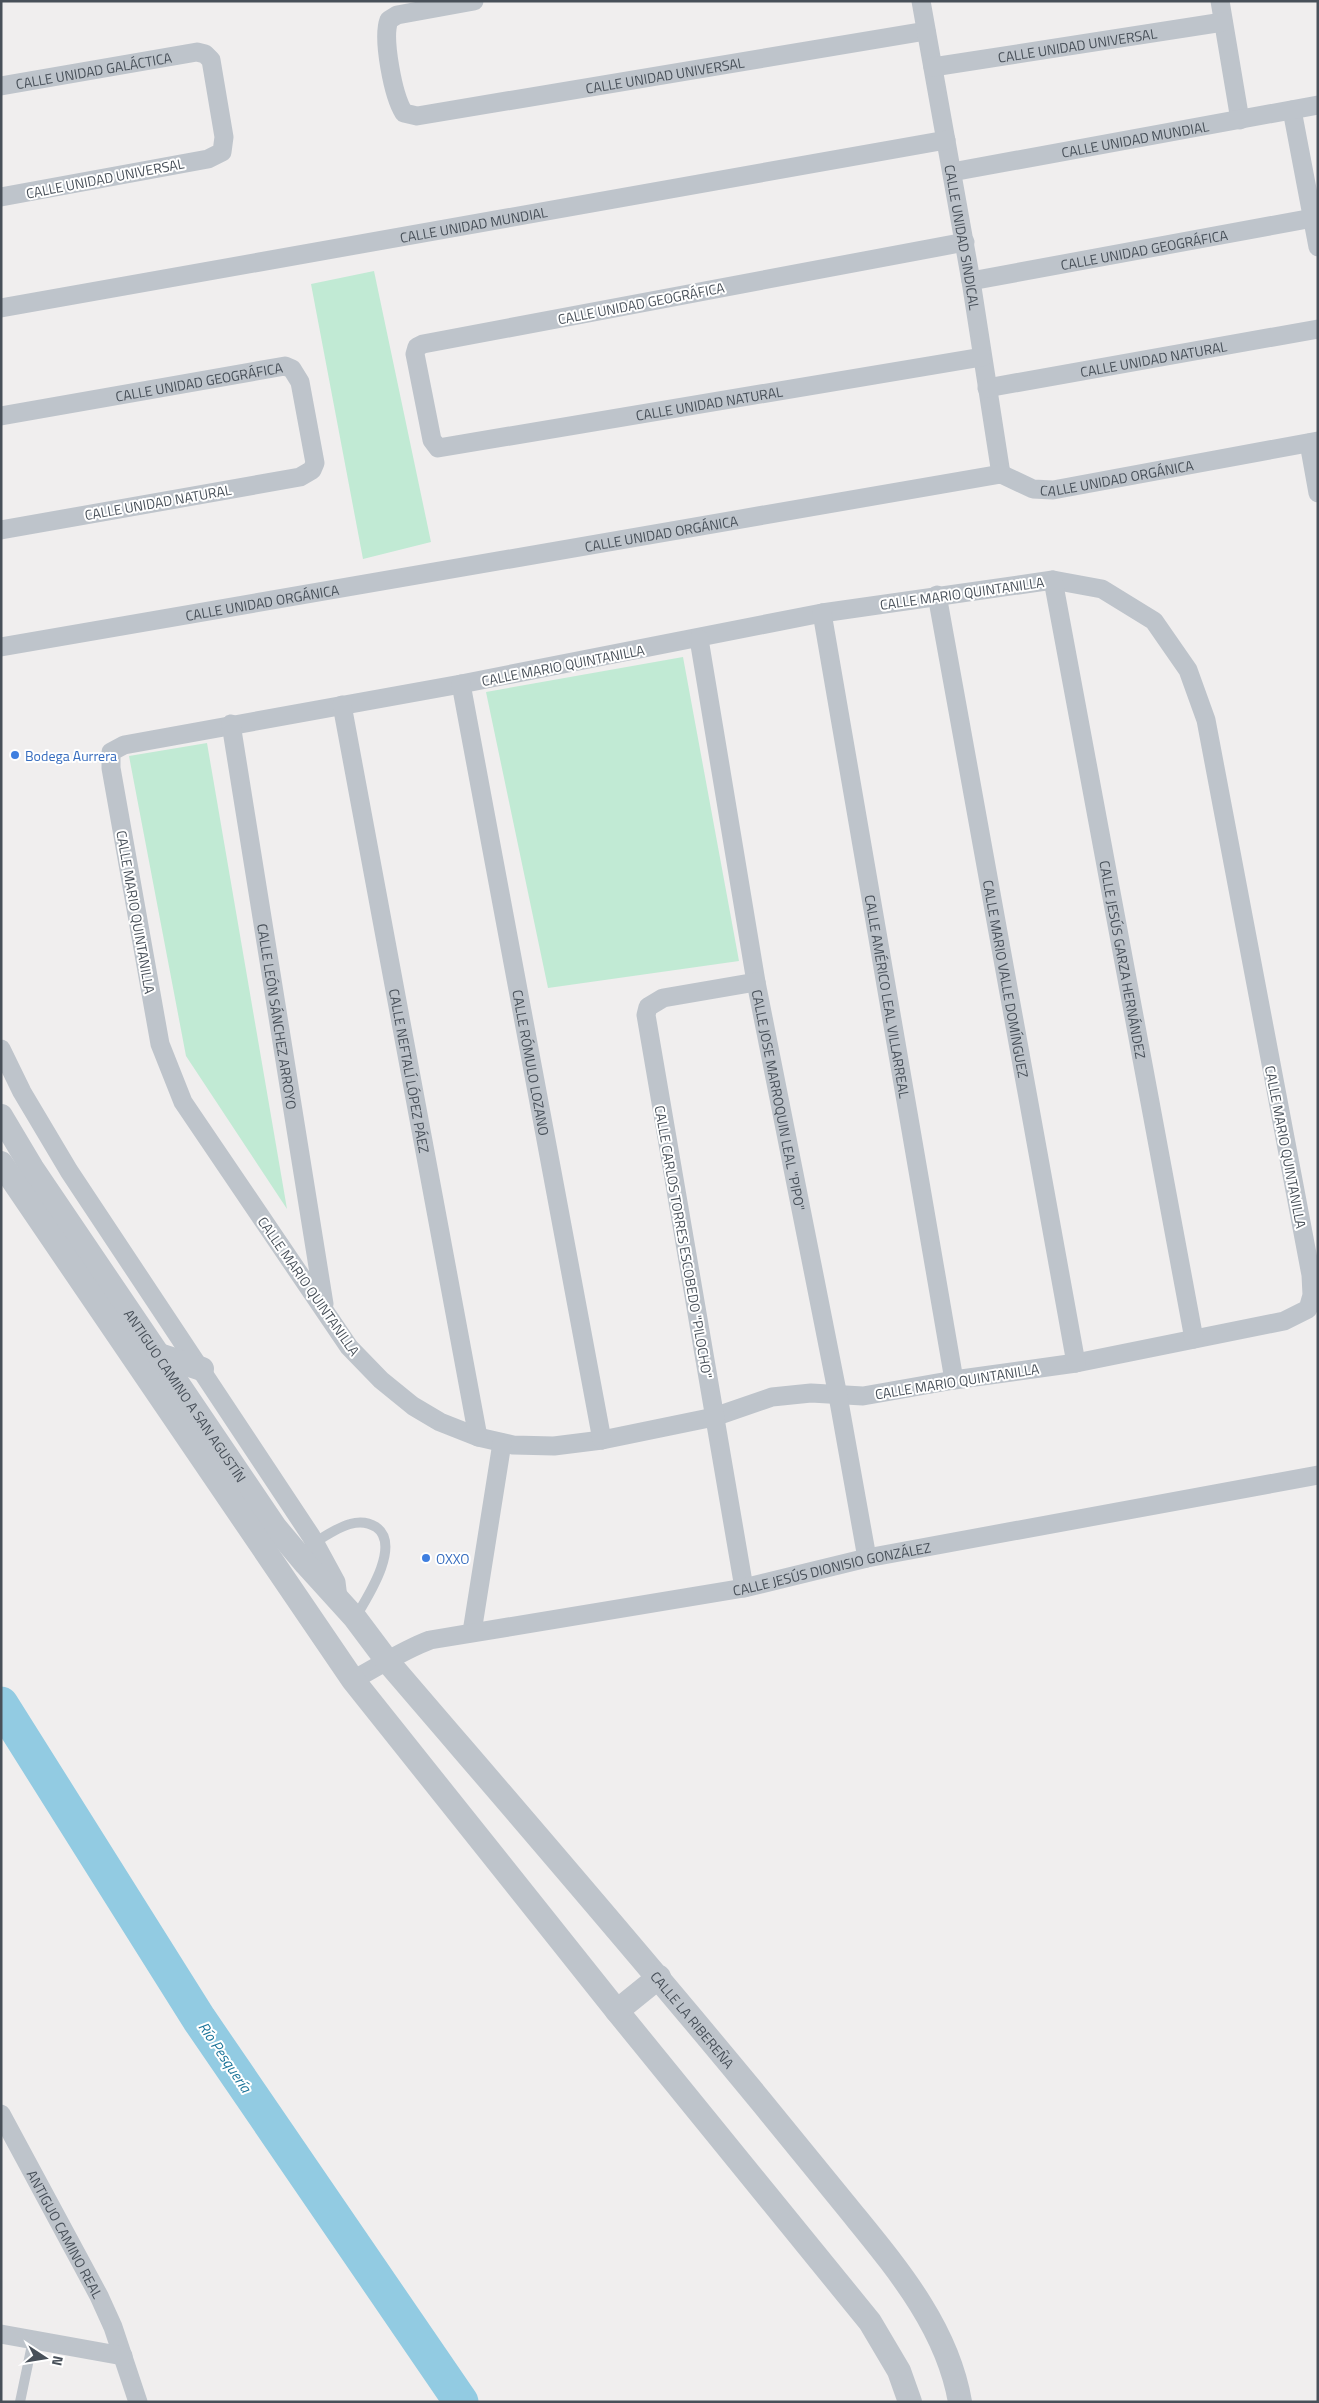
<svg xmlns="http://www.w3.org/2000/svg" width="1319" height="2403" font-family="'Titillium Web',sans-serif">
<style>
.green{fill:#c1ead4}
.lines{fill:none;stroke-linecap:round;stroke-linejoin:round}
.river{stroke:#92cbe2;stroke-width:35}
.service{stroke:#bec4cb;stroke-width:10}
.minor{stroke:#bec4cb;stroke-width:19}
.tertiary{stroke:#bec4cb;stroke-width:24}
.shop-dot{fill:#3f7fe0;stroke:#fff;stroke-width:2}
.labels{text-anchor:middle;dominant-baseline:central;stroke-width:4;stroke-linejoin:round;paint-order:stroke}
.street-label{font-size:14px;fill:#485059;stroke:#fff}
.shop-label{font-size:14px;fill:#366cbe;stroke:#fff;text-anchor:start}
.water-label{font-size:15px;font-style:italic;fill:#1b7499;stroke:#fff}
</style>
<rect width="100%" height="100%" fill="#f0eeee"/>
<path class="green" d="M374,271L431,542L363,559L311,284Z
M683,657L739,961L548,988L486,692Z
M207,743L287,1209L186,1056L129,756Z"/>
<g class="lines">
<path class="river" d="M1,1704L199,2019L461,2402"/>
<path class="service" d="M312,1544C324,1537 338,1527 350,1524C360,1521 368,1522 376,1527C402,1545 367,1598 355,1618
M20,2402L33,2340"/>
<g class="minor">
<path id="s1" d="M474,1L397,15L389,20C382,38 393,96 404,113L417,116L926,31"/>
<path id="s2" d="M921,1L971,281L1001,474"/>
<path d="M1220,1L1240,120"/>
<path id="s3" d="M933,67L1223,22"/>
<path id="s4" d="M1,86L197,52L205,54L211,60L224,137L222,152L208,159L1,197"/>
<path d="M1292,110L1318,247"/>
<path id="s5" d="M952,172L1318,105"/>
<path id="s6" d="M965,242L423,344L417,347L415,354L432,440L438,448L982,357"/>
<path id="s7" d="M971,281L1318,217"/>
<path id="s8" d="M1,308L946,140"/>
<path id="s9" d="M987,388L1318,329"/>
<path id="s10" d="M1,416L285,366L292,369L300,382L315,463L312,470L300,477L1,530"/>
<path d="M1309,443L1318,493"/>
<path d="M1053,580L1102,589L1154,621L1188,670L1206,720L1311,1275L1312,1295L1308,1309L1284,1321L1076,1363L954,1380L863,1396L811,1393L772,1397L714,1417L602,1440L554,1446L513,1445L478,1437L440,1422L413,1406L381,1380L349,1347L183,1102L160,1044L111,768V752L124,745L461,684L822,613Z"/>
<path id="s11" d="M1053,580L1194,1339"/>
<path id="s12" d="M937,595L1076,1363"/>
<path id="s13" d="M822,613L954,1380"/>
<path id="s14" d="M699,639L756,982L838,1396L867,1558"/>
<path id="s15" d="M1,647L1001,474L1033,489L1053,490L1318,441"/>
<path id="s16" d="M461,684L602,1440"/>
<path id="s17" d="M342,705L478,1437"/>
<path id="s18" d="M231,724L324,1304"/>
<path d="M1,1049L22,1092L69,1171L311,1536L336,1582L338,1598"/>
<path d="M744,1588L646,1015L648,1007L663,998L756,982"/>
<path d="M472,1632L502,1443"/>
<path id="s19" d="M353,1680C379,1666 403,1650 430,1640L744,1588L867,1558L1318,1475"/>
<path id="s20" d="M1,2114L99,2296L113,2327L138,2402"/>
<path d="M1,2334L123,2356"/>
</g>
<g class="tertiary">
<path id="s21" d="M1,1116L32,1168L275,1527L306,1564L355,1618L388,1662C514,1809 641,1955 764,2105C792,2139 820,2174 848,2208C895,2266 947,2326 960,2402"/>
<path d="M1,1163L353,1680L617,2011L870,2322L899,2371L910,2402"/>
<path d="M159,1355L202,1369"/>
<path d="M617,2011L659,1977"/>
</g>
</g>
<g class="shop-dot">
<circle cx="15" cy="755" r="5"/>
<circle cx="426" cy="1558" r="5"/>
</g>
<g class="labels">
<g class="street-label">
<text stroke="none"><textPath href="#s3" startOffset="146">CALLE UNIDAD UNIVERSAL</textPath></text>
<text stroke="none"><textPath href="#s4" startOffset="94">CALLE UNIDAD GALÁCTICA</textPath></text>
<text stroke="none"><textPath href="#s1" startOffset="448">CALLE UNIDAD UNIVERSAL</textPath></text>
<text stroke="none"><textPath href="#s5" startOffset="186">CALLE UNIDAD MUNDIAL</textPath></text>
<text transform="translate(105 178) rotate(-11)">CALLE UNIDAD UNIVERSAL</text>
<text stroke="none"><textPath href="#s8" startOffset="480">CALLE UNIDAD MUNDIAL</textPath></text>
<text stroke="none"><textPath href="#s2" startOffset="240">CALLE UNIDAD SINDICAL</textPath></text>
<text stroke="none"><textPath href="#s7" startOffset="176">CALLE UNIDAD GEOGRÁFICA</textPath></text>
<text transform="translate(641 303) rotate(-11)">CALLE UNIDAD GEOGRÁFICA</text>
<text stroke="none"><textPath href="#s9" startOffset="169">CALLE UNIDAD NATURAL</textPath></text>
<text stroke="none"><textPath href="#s10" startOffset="201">CALLE UNIDAD GEOGRÁFICA</textPath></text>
<text stroke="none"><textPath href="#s6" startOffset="938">CALLE UNIDAD NATURAL</textPath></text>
<text stroke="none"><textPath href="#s15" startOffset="1135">CALLE UNIDAD ORGÁNICA</textPath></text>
<text transform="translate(158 502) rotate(-10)">CALLE UNIDAD NATURAL</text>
<text stroke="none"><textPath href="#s15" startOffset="670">CALLE UNIDAD ORGÁNICA</textPath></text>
<text transform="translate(962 593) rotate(-8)">CALLE MARIO QUINTANILLA</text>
<text stroke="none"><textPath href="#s15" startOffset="265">CALLE UNIDAD ORGÁNICA</textPath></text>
<text transform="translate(563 665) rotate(-11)">CALLE MARIO QUINTANILLA</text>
<text transform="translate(136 912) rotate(80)">CALLE MARIO QUINTANILLA</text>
<text stroke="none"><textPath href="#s11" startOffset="386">CALLE JESÚS GARZA HERNÁNDEZ</textPath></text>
<text stroke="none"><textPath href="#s12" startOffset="390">CALLE MARIO VALLE DOMÍNGUEZ</textPath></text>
<text stroke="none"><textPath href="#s13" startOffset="389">CALLE AMÉRICO LEAL VILLARREAL</textPath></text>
<text stroke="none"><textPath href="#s18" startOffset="296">CALLE LEÓN SÁNCHEZ ARROYO</textPath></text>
<text stroke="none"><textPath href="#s16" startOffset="385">CALLE RÓMULO LOZANO</textPath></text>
<text stroke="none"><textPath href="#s17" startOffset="372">CALLE NEFTALÍ LÓPEZ PÁEZ</textPath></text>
<text stroke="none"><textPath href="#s14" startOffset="468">CALLE JOSE MARROQUIN LEAL "PIPO"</textPath></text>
<text transform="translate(1286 1147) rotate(79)">CALLE MARIO QUINTANILLA</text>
<text transform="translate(684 1242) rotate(80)">CALLE CARLOS TORRES ESCOBEDO "PILOCHO"</text>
<text transform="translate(309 1286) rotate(55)">CALLE MARIO QUINTANILLA</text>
<text transform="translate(957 1381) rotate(-9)">CALLE MARIO QUINTANILLA</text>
<text stroke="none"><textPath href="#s21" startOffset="335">ANTIGUO CAMINO A SAN AGUSTÍN</textPath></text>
<text stroke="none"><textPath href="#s19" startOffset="495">CALLE JESÚS DIONISIO GONZÁLEZ</textPath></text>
<text stroke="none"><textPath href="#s21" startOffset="1140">CALLE LA RIBEREÑA</textPath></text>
<text stroke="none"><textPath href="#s20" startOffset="136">ANTIGUO CAMINO REAL</textPath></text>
</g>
<g class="shop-label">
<text x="25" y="755">Bodega Aurrera</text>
<text x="436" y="1558">OXXO</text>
</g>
<g class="water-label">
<text transform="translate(225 2057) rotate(56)">Río Pesquería</text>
</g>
</g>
<rect width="1319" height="2403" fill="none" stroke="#485059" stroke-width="5"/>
<g transform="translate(45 2358) rotate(102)" stroke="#ffffff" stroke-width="4" paint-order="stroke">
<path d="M0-4L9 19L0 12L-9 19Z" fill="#485059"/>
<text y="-8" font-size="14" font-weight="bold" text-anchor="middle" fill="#485059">N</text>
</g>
</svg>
